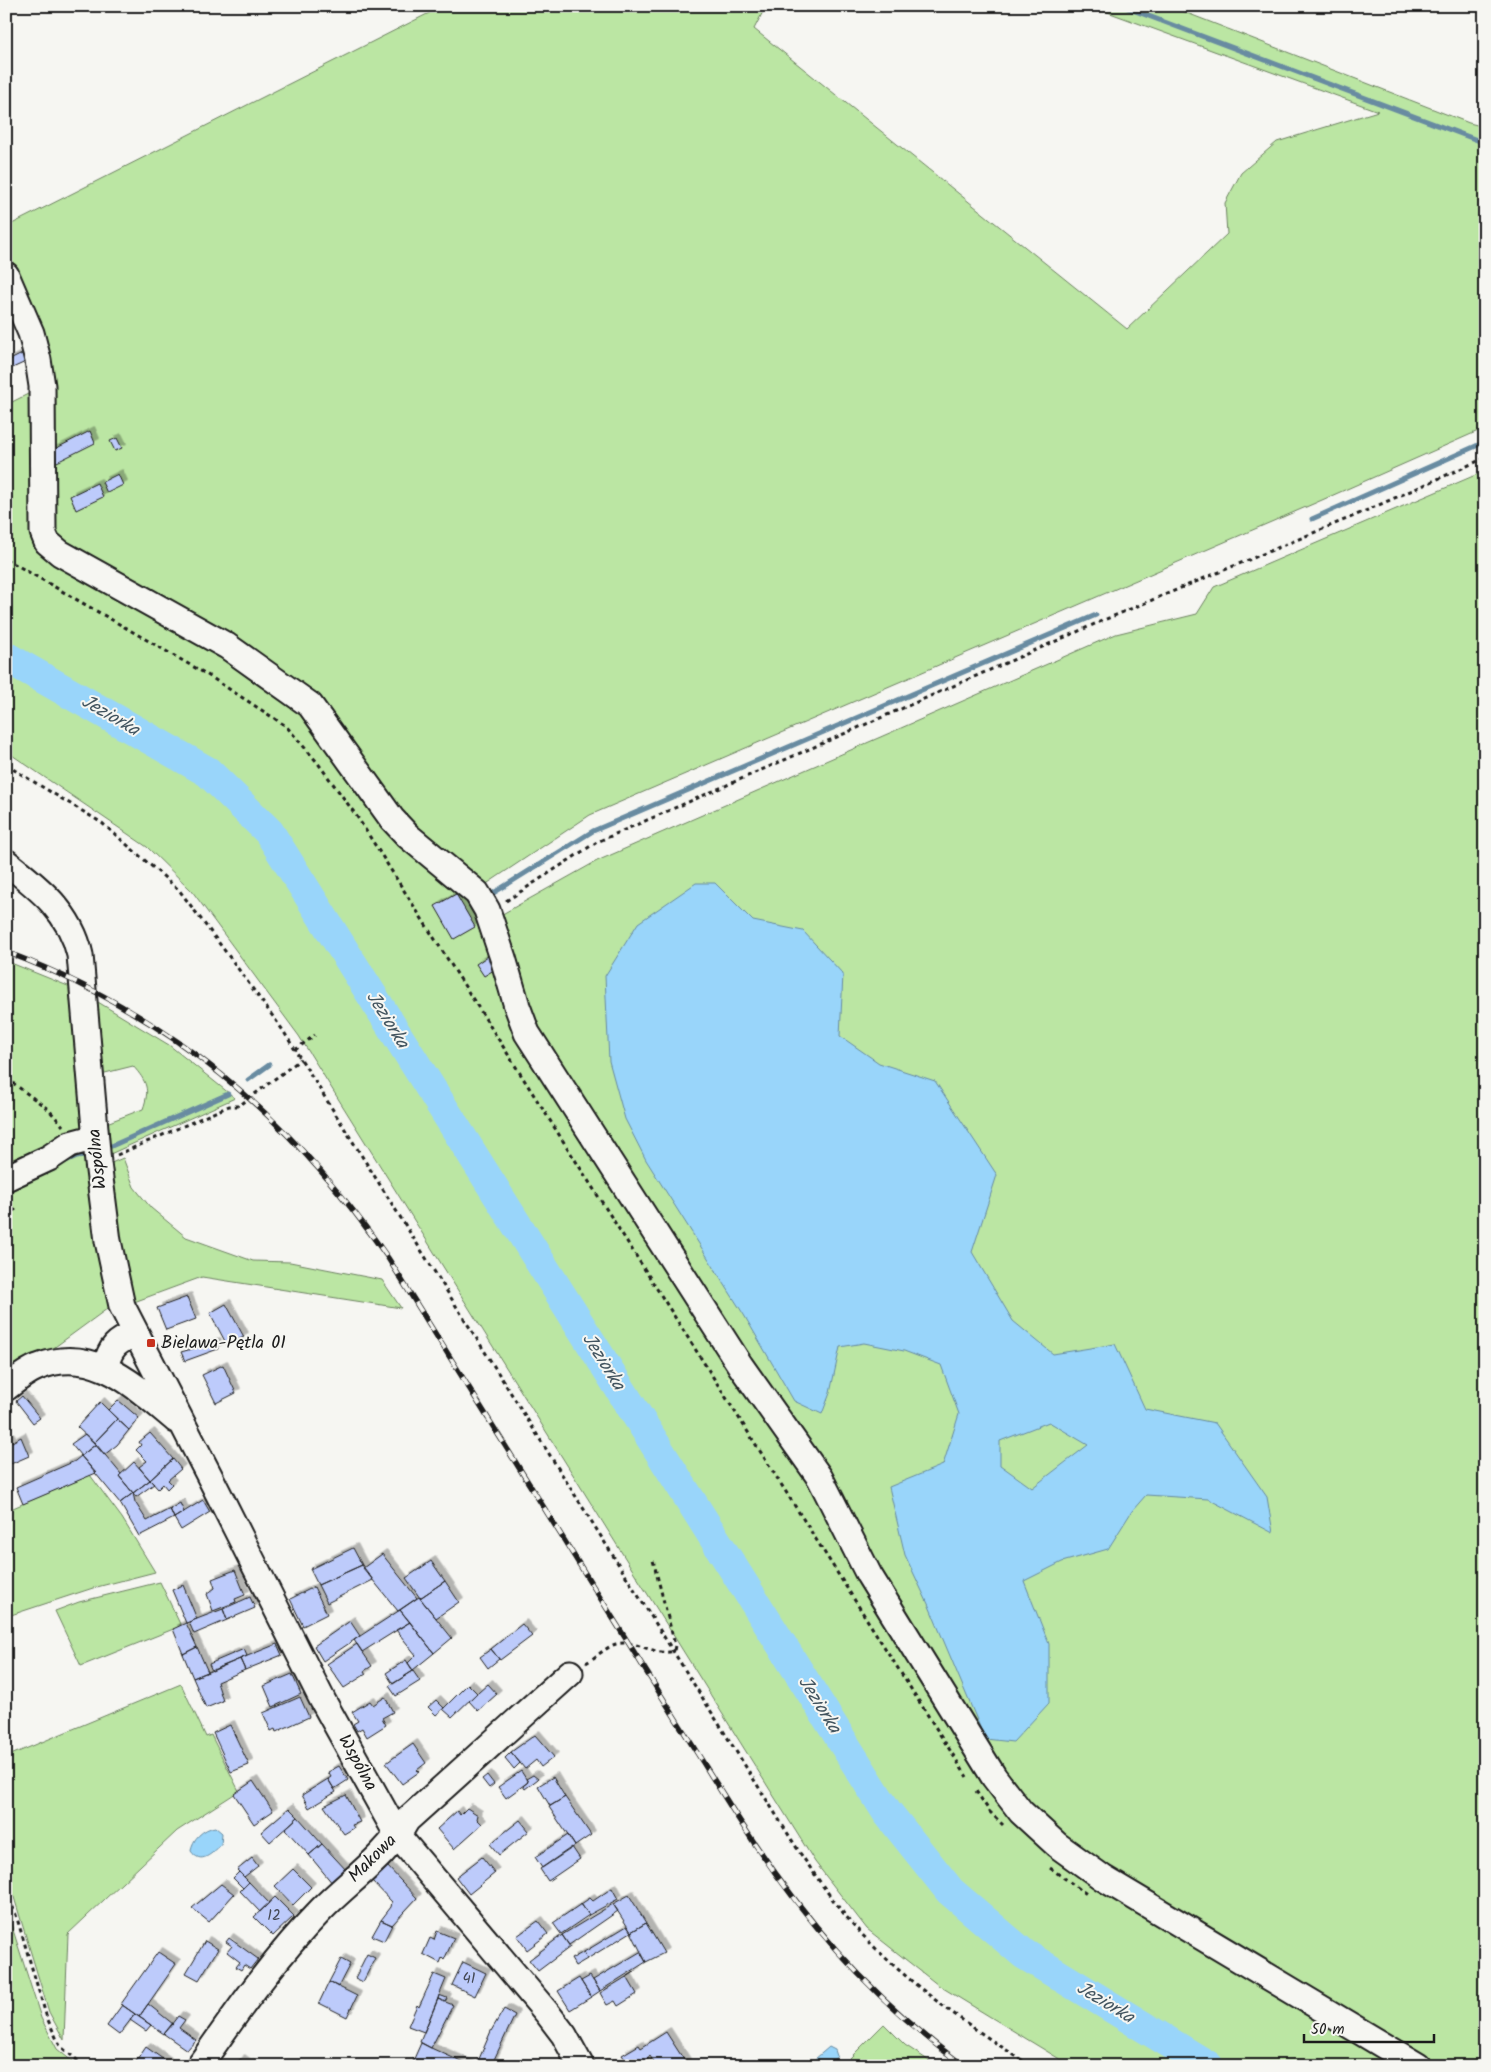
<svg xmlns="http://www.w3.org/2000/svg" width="1491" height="2072" font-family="Kalam,sans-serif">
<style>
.green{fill:#bbe6a3;stroke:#6c8160}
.water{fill:#99d5fa;stroke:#678ba1;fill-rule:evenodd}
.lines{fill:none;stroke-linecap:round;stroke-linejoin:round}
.stream{stroke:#678ba1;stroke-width:5}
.river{stroke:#99d5fa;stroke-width:31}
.building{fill:#bdcbfb;stroke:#1c1c1c;filter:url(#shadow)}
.minor-casing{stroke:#1c1c1c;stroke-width:29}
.path{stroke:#1c1c1c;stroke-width:3;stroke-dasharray:4 4;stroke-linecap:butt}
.minor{stroke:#f6f6f2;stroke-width:25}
.rail-casing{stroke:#1c1c1c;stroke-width:5.5}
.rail{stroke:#f6f6f2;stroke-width:4;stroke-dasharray:11;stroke-linecap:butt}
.poi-dot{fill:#c8321e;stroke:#f6f6f2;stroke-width:2}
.labels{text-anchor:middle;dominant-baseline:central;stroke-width:4;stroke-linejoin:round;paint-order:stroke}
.number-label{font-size:15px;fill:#444854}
.street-label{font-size:18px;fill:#1c1c1c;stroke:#f6f6f2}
.poi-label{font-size:18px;fill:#1c1c1c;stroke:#f6f6f2;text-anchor:start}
.water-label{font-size:19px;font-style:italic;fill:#42545f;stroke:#f6f6f2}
</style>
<defs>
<filter id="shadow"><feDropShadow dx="4.5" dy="-4.5" stdDeviation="0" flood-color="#0004"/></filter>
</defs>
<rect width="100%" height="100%" fill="#f6f6f2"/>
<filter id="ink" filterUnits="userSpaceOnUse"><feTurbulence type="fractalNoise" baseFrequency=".02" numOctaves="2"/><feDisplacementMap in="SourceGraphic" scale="10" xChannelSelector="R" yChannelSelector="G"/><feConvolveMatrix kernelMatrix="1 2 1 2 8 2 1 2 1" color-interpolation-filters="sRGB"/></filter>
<g filter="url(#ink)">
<path class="green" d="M443,6H766L754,29L1127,329L1227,234L1225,203L1241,173L1277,142L1378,111L1091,6H1169L1469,123L1485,127V428L1313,504L590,815L479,889L497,917L597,861L1116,634L1197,614L1214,587L1485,471V2066H1071L938,1985L867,1929L815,1862L299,1036L192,891L147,847L6,751V405L34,391L47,435L6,264V227Z
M6,961L73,988L111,1306L33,1363L6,1379Z
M88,996L169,1045L235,1098L108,1155L104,1124L143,1109C150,1089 147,1082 133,1066L97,1075Z
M123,1158L134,1187L151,1208L186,1237L253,1261L290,1262L382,1280L401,1308L202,1277L134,1302L124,1261L109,1164Z
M90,1475L122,1518L155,1572L93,1588L11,1615L6,1603V1511Z
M160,1582L181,1626L81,1666L55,1611L79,1602Z
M181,1684L206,1737L211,1735L239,1791L177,1831L68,1934L64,2040L49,2012L13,1894L6,1878V1757Z
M6,1908L41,2018L57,2049L78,2066H6Z
M884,2024L905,2045L937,2066H842Z"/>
<path class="water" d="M696,883H715L753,921L803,931L843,974L840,1036L879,1063L935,1081L997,1175L972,1252L1013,1321L1053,1354L1115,1344L1145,1409L1215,1423L1267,1497L1273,1533L1208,1499L1146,1495L1132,1511L1108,1549L1062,1562L1024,1581L1049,1644V1703L1013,1742L985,1739L929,1606L905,1555L889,1487L943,1465L959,1414L941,1365L904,1351L864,1343L840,1347L830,1393L822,1414L794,1401L744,1315L646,1160L625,1119L609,1061L605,976L638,923ZM1049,1422L1088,1445L1032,1488L1000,1465V1441Z
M215,1827L222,1833L221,1845C212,1853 201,1866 191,1851C192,1839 203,1829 215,1827Z
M829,2047L835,2050L837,2056L829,2066H814L815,2059Z"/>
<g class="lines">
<path class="stream" d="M1122,6L1485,143
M1312,519L1485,442
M487,897L593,831L1096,615
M248,1080L269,1065
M107,1148L228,1094
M61,1163L77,1156L86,1155"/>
<path class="river" d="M6,657L208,772L269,832L887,1812L950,1891L1024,1954L1208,2066"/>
</g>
<path class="building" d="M28,351L32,359L6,371V362Z
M90,431L95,443L55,463L49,452Z
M117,438L122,448L115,451L110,441Z
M118,474L123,485L107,493L102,482Z
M97,483L103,497L76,510L70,496Z
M456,894L475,927L454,939L435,906Z
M494,952L502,965L484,976L476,964Z
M187,1297L196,1319L166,1330L157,1308Z
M226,1304L244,1337L227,1345L210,1313Z
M216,1342L218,1349L185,1361L181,1352Z
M223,1365L236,1393L216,1403L202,1375Z
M22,1396L40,1418L33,1423L16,1401Z
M118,1400L139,1418L129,1430L108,1410Z
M100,1402L117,1419L94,1443L77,1427Z
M117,1419L129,1430L117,1445L104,1455L94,1443Z
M150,1433L173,1459L150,1480L139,1467L147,1461L136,1450L141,1445L139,1442Z
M85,1434L96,1444L81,1456L71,1444Z
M9,1437L12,1442L21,1437L29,1456L6,1466V1439Z
M96,1444L121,1474L119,1476L133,1493L120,1503L81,1456Z
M81,1456L96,1473L23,1504L16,1487L75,1461Z
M173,1459L181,1469L168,1480L172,1484L167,1489L163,1484L158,1489L150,1480Z
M134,1462L150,1480L133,1493L119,1476Z
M150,1480L154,1484L136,1497L133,1493Z
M133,1493L135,1502L147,1521L170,1509L174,1518L139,1536L120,1503Z
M203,1500L210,1512L181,1530L174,1518Z
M180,1503L184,1512L174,1518L170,1509Z
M353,1548L362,1565L318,1585L310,1569Z
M382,1554L417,1598L398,1611L363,1568Z
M431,1561L445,1581L420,1598L406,1578Z
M362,1565L373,1580L327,1603L318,1585Z
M235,1570L245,1595L235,1599L236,1602L213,1611L207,1594L215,1588L212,1579Z
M445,1581L459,1602L436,1618L420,1598Z
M183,1585L197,1619L186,1623L172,1590Z
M314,1587L327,1614L303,1626L290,1599Z
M250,1597L255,1608L227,1620L223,1609Z
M419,1597L452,1638L434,1653L400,1610Z
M223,1609L227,1620L194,1634L189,1622Z
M400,1610L410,1622L362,1652L354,1640Z
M350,1621L360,1636L323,1661L314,1646Z
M410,1622L434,1653L413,1670L408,1663L416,1655L396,1630Z
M186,1623L197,1647L183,1654L173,1629Z
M522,1624L532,1636L500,1660L491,1649Z
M277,1644L282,1655L245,1670L240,1659Z
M357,1644L372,1666L364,1671L366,1674L344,1688L327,1664Z
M197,1647L208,1672L193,1678L183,1654Z
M244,1649L247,1656L212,1671L209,1664Z
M491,1649L499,1659L488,1668L480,1657Z
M240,1659L245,1670L217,1682L223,1701L206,1708L193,1678Z
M406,1660L413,1671L393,1684L386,1673Z
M413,1671L420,1681L396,1696L389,1686Z
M292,1674L301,1694L273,1707L264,1686Z
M468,1684L477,1693L452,1717L443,1709Z
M488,1684L497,1694L478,1711L469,1701Z
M300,1697L309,1717L276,1732L275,1729L271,1731L263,1713Z
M385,1697L393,1712L382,1718L386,1725L367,1737L362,1728L357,1731L353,1724L358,1721L352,1712L370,1701L373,1705Z
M436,1700L444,1708L436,1715L428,1707Z
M230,1725L249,1765L231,1772L213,1733Z
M535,1735L554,1757L541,1767L536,1760L525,1769L511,1752Z
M413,1744L426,1763L417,1770L419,1772L402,1784L386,1763Z
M511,1752L520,1763L514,1769L505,1758Z
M339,1766L348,1780L334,1789L328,1779L331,1777L328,1772Z
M521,1771L528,1782L506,1798L498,1787Z
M487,1775L494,1784L489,1788L482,1779Z
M533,1775L538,1779L525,1789L523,1786L528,1782L526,1779Z
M553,1777L565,1797L550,1806L538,1786Z
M328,1779L336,1792L309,1808L302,1795Z
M253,1781L273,1811L254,1824L234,1794Z
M346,1795L360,1822L352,1825L354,1828L344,1834L324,1806Z
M565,1797L591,1835L575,1846L549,1807Z
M289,1808L298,1817L270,1842L261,1832Z
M467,1808L478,1815L477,1819L482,1824L454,1849L437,1829L457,1811L460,1815Z
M298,1817L322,1844L309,1855L285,1829Z
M520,1820L529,1831L499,1855L490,1844Z
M568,1835L575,1846L542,1868L535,1857Z
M322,1844L347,1871L333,1884L309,1855Z
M572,1847L580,1859L548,1881L540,1869Z
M482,1857L495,1873L469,1894L456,1877Z
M252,1858L258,1866L244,1877L237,1870Z
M387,1866L417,1898L392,1925L381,1920L391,1907L392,1902L371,1880Z
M293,1869L311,1887L293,1905L275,1886Z
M239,1872L249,1882L243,1888L233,1878Z
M249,1882L269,1903L260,1912L240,1891Z
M221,1884L234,1894L209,1922L192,1908Z
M612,1888L618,1899L589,1915L581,1904L590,1898L593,1901Z
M629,1895L646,1923L631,1932L613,1904Z
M275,1897L294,1916L273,1936L254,1917Z
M581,1904L589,1915L561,1934L553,1923Z
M613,1904L618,1911L569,1945L562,1935Z
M381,1920L392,1925L384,1941L372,1936Z
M538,1921L548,1934L527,1950L517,1936Z
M646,1923L664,1953L646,1962L631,1932Z
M627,1926L631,1932L587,1959L584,1952Z
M437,1931L454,1938L444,1960L442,1958L440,1963L423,1954L430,1938L434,1940Z
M562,1935L570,1947L538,1971L529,1960Z
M229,1938L258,1959L250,1969L244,1965L241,1970L236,1967L240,1962L227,1952L232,1946L226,1942Z
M205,1941L218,1949L199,1980L186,1973Z
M158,1952L176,1964L139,2017L121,2004Z
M584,1952L587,1959L575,1966L571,1959Z
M640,1952L646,1962L600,1991L593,1980Z
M367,1954L375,1958L363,1982L355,1978Z
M341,1959L350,1964L338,1987L329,1982Z
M463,1962L486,1973L475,1996L452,1985Z
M636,1971L627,1977L637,1994L618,2006L615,2001L607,2005L600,1993Z
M434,1974L446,1979L424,2032L408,2026L417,2005L419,2007Z
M590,1976L600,1991L591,1997L581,1981Z
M579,1978L591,1997L570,2010L558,1991Z
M329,1982L357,1996L347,2017L319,2003Z
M439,1995L447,1998L445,2002L438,1999Z
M438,1999L453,2005L431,2048L420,2042Z
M148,2004L173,2024L164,2034L139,2017Z
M122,2005L135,2014L119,2035L107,2026Z
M504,2009L515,2015L491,2066H476L491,2031Z
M135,2014L151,2025L146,2031L130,2020Z
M178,2016L185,2020L179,2028L196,2040L187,2050L164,2034Z
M666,2032L686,2063L682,2066H656L650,2056L647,2060L636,2066H630L622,2055L639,2045L641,2048Z
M421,2043L431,2048L471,2066H424L413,2061Z
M146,2047L167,2062L165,2066H133Z
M240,2059L247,2064L249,2063L253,2066H235Z"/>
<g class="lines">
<g class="minor-casing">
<path id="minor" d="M6,275L31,333L38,360L42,386L43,532L47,542L60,553L227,646L310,705L392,819L408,836L477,893L487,910L503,958L517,1006L527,1033L740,1365L820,1478L869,1575L994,1777L1021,1812L1057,1845L1103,1878L1418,2066
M6,862C39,888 71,913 80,955L98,1163L108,1241L122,1306L211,1479L323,1701L398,1836L548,2014L564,2035L581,2066
M6,1178L49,1158L70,1144L85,1140
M105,1367C111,1346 116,1342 136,1333
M6,1388C16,1380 27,1371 38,1367C94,1344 136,1387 176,1420
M199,2066C237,2012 274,1958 321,1910C349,1881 387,1856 407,1820L570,1673"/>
</g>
<path class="path" d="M6,559L206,674L286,726L317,762L356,815L967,1777
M6,765L102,823L179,890L231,959L282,1029L800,1853C818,1879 836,1906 857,1929C907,1984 969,2026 1031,2066
M506,901L597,842L1104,620L1354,516L1485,458
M295,1050L315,1035
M6,1078L48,1109L63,1126
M117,1155L229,1106H239L301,1059
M6,1215L16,1209
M586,1663C595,1658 606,1647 616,1644C636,1639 655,1657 674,1651L675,1645L653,1560
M976,1791L990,1812L1003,1825
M1050,1868L1088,1895
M6,1891L16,1915L47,2018L60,2046L84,2066"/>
<use href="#minor" class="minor"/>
<g class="rail-casing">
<path id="rail" d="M6,952C169,1013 290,1116 388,1258L734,1812C799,1914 866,1994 964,2066"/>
</g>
<use href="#rail" class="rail"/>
</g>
</g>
<rect class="poi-dot" x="146" y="1338" width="10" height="10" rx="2.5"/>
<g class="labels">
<g class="number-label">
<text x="274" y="1916">12</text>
<text x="469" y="1979">41</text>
</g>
<g class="street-label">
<text transform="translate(98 1159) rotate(-96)">Wspólna</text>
<text transform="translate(357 1763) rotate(61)">Wspólna</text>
<text transform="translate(373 1859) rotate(-45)">Makowa</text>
</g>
<g class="poi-label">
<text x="161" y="1343">Bielawa-Pętla 01</text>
</g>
<g class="water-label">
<text transform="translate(110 716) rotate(30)">Jeziorka</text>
<text transform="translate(387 1020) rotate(58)">Jeziorka</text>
<text transform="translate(603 1362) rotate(58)">Jeziorka</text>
<text transform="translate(819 1705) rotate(58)">Jeziorka</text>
<text transform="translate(1105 2003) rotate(31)">Jeziorka</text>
</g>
</g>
<rect width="1491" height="2072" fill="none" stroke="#f6f6f2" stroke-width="25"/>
<rect x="12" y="12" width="1466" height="2047" fill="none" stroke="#1c1c1c" stroke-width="2" filter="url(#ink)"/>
<path d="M1304 2034v8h130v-8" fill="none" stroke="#1c1c1c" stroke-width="2.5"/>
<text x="1311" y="2034" font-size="15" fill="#1c1c1c" stroke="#f6f6f2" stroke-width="4" paint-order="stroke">50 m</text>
</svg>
